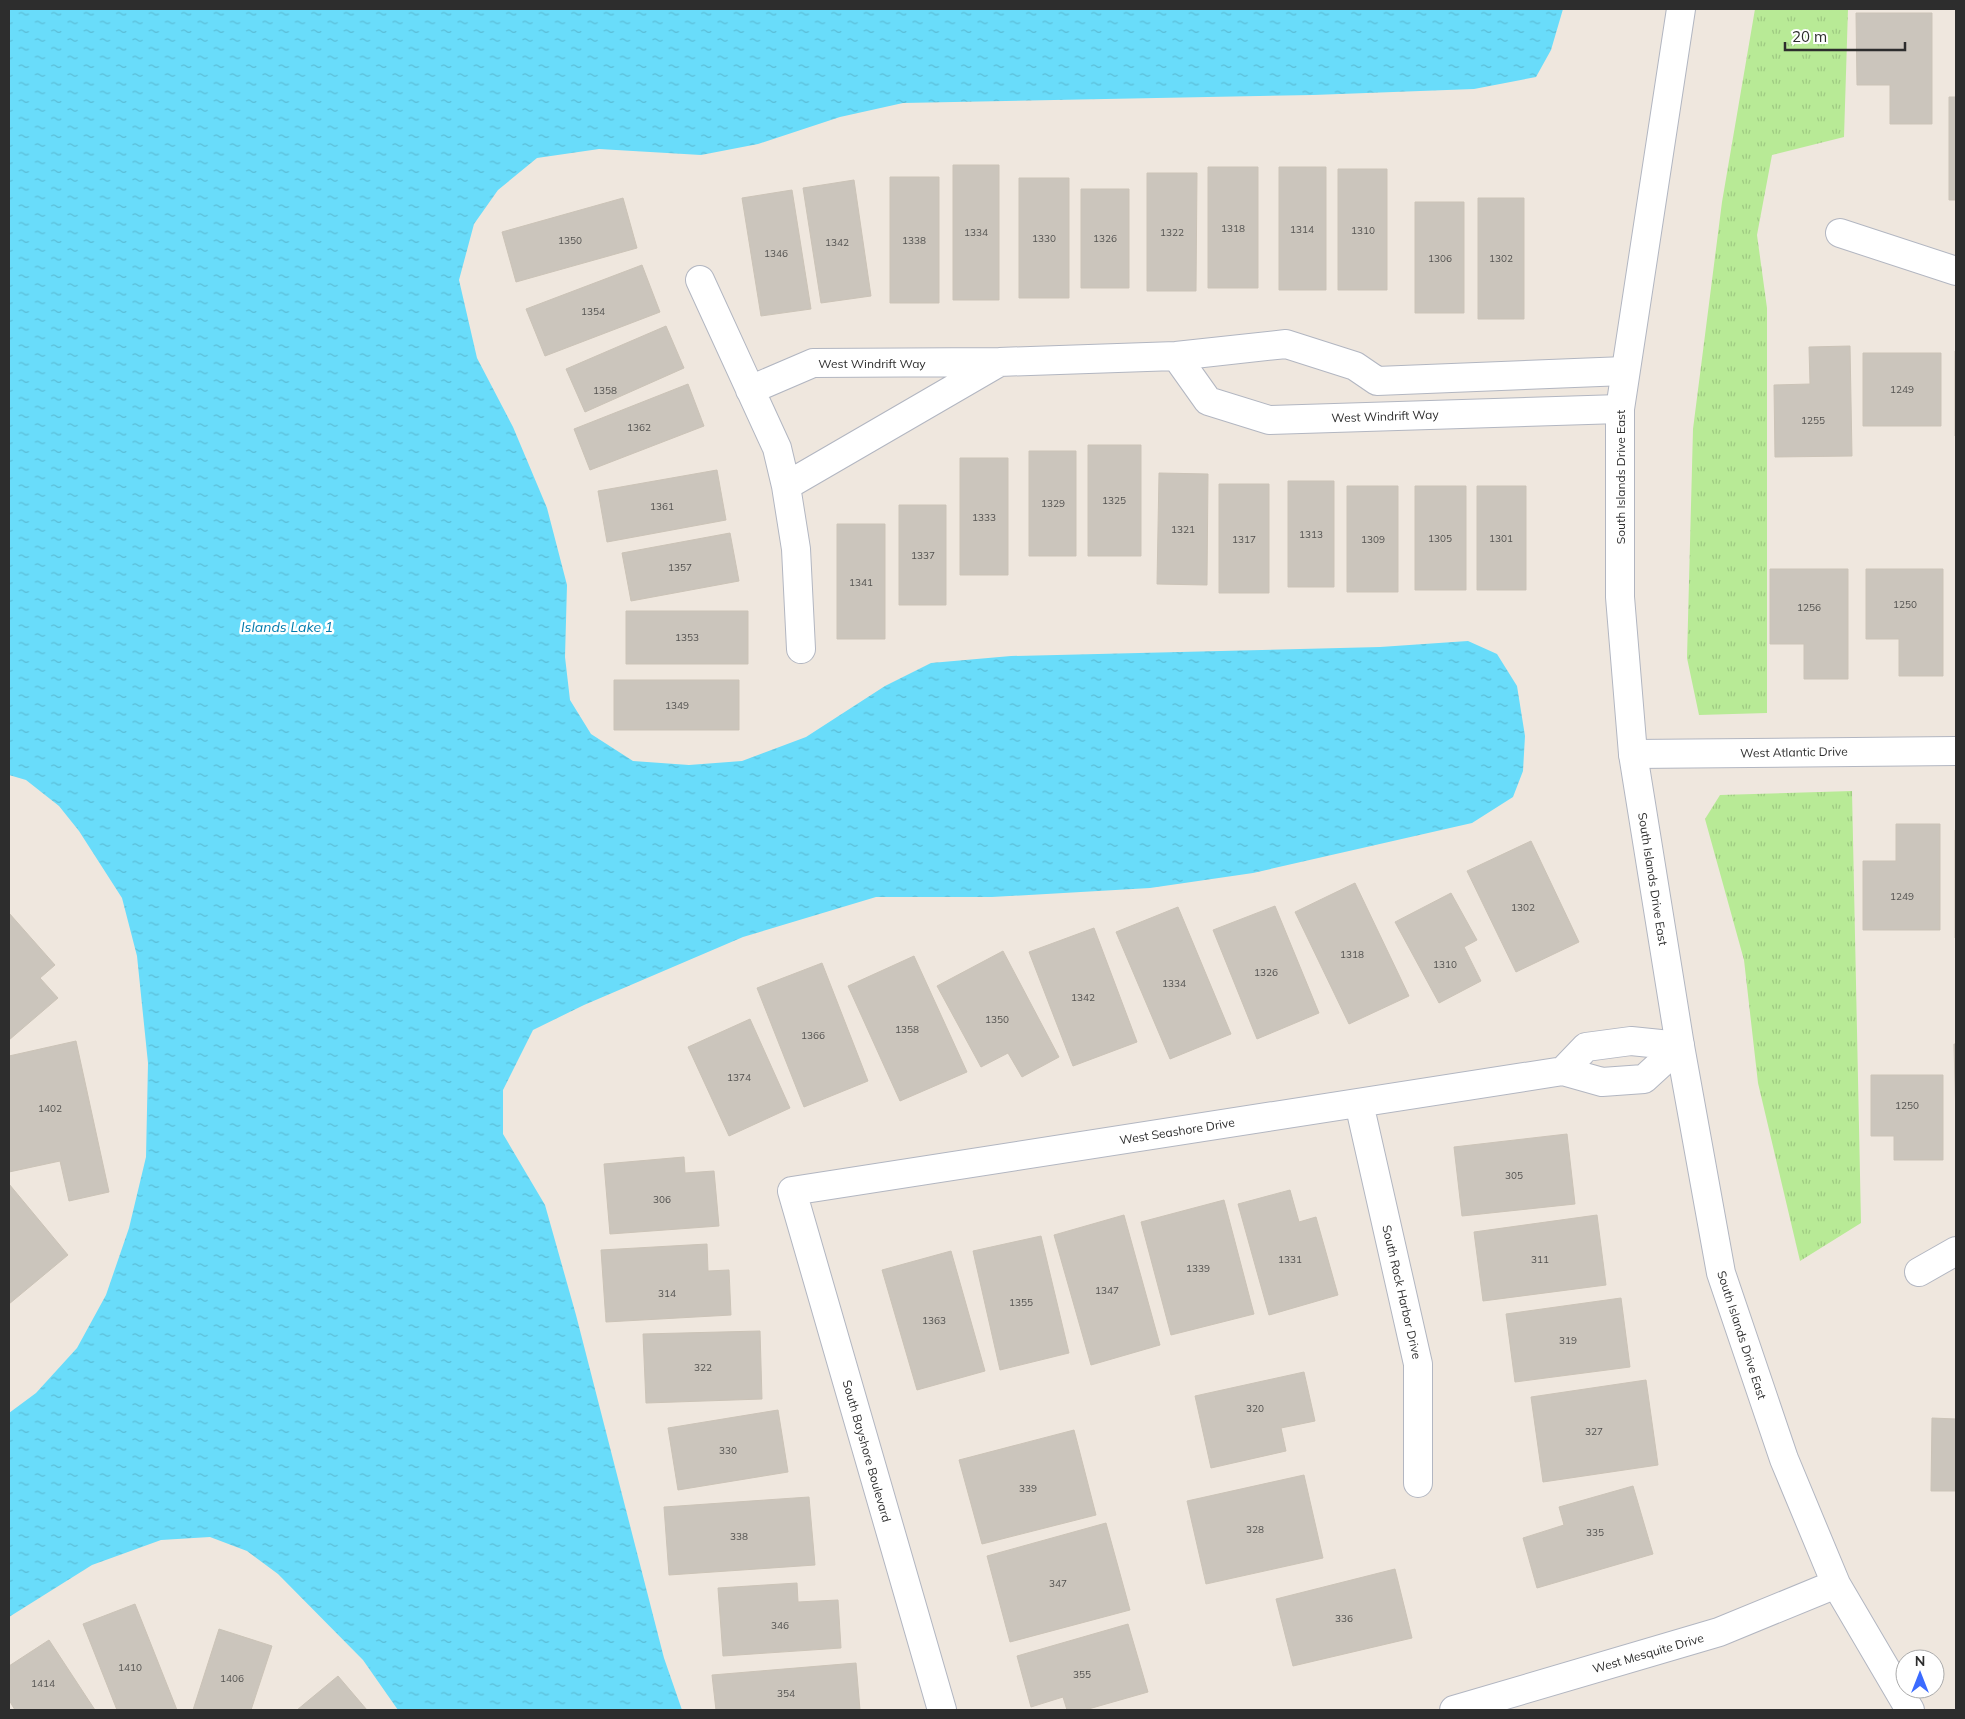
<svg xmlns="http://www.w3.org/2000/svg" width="1965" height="1719" font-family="Mulish,sans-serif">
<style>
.grass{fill:url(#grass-tufts)}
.water{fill:url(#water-ripples)}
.building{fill:#cbc5bc;stroke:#cbc3b7}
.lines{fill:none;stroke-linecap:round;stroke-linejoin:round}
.street-casing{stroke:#b2b6c1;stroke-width:30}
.secondary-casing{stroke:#b2b6c1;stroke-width:30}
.street{stroke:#fff;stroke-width:28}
.secondary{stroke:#fff;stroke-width:28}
.labels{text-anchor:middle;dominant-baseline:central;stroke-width:5;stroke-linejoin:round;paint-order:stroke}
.number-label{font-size:10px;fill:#545351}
.street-label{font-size:12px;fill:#2d2d2d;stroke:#fff}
.water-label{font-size:14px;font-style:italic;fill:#017bac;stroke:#fff}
</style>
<defs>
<pattern id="grass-tufts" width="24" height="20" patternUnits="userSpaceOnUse" patternTransform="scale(1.25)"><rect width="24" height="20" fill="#b8ea96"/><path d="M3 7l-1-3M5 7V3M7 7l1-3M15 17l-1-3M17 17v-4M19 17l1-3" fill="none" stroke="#9ec982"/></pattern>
<pattern id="water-ripples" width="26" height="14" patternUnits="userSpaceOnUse" patternTransform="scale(1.25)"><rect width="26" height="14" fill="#69dcfa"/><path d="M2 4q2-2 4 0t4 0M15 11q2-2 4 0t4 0" fill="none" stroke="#5bbdd7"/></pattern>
</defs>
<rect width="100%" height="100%" fill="#efe7de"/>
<path class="grass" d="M1755,9H1848L1844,137L1772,155L1757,235L1767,308V713L1699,715L1687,658L1693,429L1722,202Z
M1852,791L1861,1223L1800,1261L1758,1083L1744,960L1705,819L1720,795Z"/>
<path class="water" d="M9,9H1563L1551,50L1536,77L1474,89L1313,95L903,103L840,117L758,144L701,155L599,149L537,158L498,190L474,224L459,280L477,358L513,427L547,508L567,585L565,657L570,700L591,734L633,761L689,765L742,761L806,737L885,686L931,663L1011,656L1380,647L1468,641L1497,654L1517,686L1525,736L1523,771L1513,797L1472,823L1253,873L1150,888L992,897H876L743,937L584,1005L533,1030L503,1090V1134L545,1205L576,1315L664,1658L682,1710H398L363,1660L278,1574L247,1551L210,1537L161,1540L92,1565L9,1617V1413L36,1393L77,1348L106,1295L129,1228L146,1157L148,1063L137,956L122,898L79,831L59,806L26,780L9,775Z"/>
<path class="building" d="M1856,13H1932V124H1890V85H1857Z
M1949,97H1956V200H1949Z
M953,165H999V300H953Z
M1208,167H1258V288H1208Z
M1279,167H1326V290H1279Z
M1338,169H1387V290H1338Z
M1147,173H1197L1196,291H1147Z
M890,177H939V303H890Z
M1019,178H1069V298H1019Z
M854,180L871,296L821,303L803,188Z
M1081,189H1129V288H1081Z
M792,190L811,309L761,316L742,198Z
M623,198L637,248L516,282L502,232Z
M1478,198H1524V319H1478Z
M1415,202H1464V313H1415Z
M642,265L660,312L545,356L526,309Z
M666,326L684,368L585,412L566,369Z
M1850,346L1852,456L1775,457L1774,385L1810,384L1809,347Z
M1955,351H1956V436H1955Z
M1863,353H1941V426H1863Z
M688,384L704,426L590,470L574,429Z
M1088,445H1141V556H1088Z
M1029,451H1076V556H1029Z
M960,458H1008V575H960Z
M717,470L726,520L607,542L598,491Z
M1159,473L1208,474L1207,585L1157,584Z
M1288,481H1334V587H1288Z
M1219,484H1269V593H1219Z
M1347,486H1398V592H1347Z
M1415,486H1466V590H1415Z
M1477,486H1526V590H1477Z
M899,505H946V605H899Z
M837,524H885V639H837Z
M730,533L739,581L631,601L622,553Z
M1770,569H1848V679H1804V644H1770Z
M1866,569H1943V676H1899V639H1866Z
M626,611H748V664H626Z
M614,680H739V730H614Z
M1896,824H1940V930H1863V861H1896Z
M1955,830H1956V938H1955Z
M1531,841L1579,942L1516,972L1467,871Z
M1355,883L1409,996L1349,1024L1295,912Z
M1451,893L1477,940L1464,947L1481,981L1439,1003L1395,922Z
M1275,906L1319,1013L1257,1039L1213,930Z
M1178,907L1231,1034L1170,1059L1116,932Z
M9,913L55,965L40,978L58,998L9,1040Z
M1094,928L1137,1042L1073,1066L1029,952Z
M1003,951L1059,1057L1022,1077L1008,1053L981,1067L937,986Z
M914,956L967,1072L900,1101L848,986Z
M822,963L868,1081L804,1107L757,988Z
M750,1019L790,1108L729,1136L688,1047Z
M76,1041L109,1192L69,1201L60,1161L9,1172V1056Z
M1954,1044H1956V1120Z
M1871,1075H1943V1160H1894V1136H1871Z
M1567,1134L1575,1204L1462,1216L1454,1147Z
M684,1157L685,1173L714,1171L719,1226L610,1234L604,1164Z
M9,1184L68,1255L9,1304Z
M1290,1190L1299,1222L1316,1217L1338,1295L1269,1315L1238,1204Z
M1224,1200L1254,1314L1171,1335L1141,1222Z
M1124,1215L1160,1345L1091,1365L1054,1235Z
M1597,1215L1606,1285L1483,1301L1474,1232Z
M1041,1236L1069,1353L1000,1370L973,1251Z
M707,1244L708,1271L729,1270L731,1315L606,1322L601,1250Z
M951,1251L985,1371L917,1390L882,1270Z
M1621,1298L1630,1367L1515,1382L1506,1314Z
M760,1331L762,1399L646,1403L643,1334Z
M1304,1372L1315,1421L1281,1428L1286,1451L1211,1468L1195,1396Z
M1646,1380L1658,1465L1543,1482L1531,1397Z
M778,1410L788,1472L678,1490L668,1428Z
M1932,1418L1956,1419V1491H1931Z
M1074,1430L1096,1515L982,1544L959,1460Z
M1304,1475L1323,1558L1206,1584L1187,1501Z
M1633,1486L1653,1554L1537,1588L1523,1538L1564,1525L1559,1507Z
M809,1497L815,1565L669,1575L664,1507Z
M1106,1523L1130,1610L1010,1642L987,1556Z
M1395,1569L1412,1638L1293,1666L1276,1599Z
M797,1583L798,1602L838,1600L841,1648L723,1656L718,1588Z
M135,1604L177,1710H117L83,1624Z
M1128,1624L1148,1692L1085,1710H1067L1063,1697L1031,1707L1017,1656Z
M219,1629L272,1646L251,1710H193Z
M49,1640L95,1710H15L9,1700V1666Z
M856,1663L860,1710H716L712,1675Z
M338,1676L367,1710H297Z"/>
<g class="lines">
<g class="street-casing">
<path id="street" d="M1840,233L1956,271
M700,280L777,448L786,486L796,549L801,649
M1176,356L1208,401L1269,420L1620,409
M750,390L813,363L999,362L1176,356L1286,344L1355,366L1377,381L1625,371
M786,486L998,363
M1633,754L1956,751
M1563,1071L1586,1047L1631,1041L1680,1046
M1359,1103L1418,1364V1483
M1919,1272L1956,1251
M942,1710L792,1191L1563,1071L1602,1082L1644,1079L1680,1046"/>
</g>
<g class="secondary-casing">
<path id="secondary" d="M1681,9L1620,409V597L1633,754L1680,1046L1721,1273L1784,1459L1836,1584L1910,1710
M1454,1710L1719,1632L1836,1584"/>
</g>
<use href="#street" class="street"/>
<use href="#secondary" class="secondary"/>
</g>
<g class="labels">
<g class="number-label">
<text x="1233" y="228">1318</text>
<text x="1302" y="229">1314</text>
<text x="1363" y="230">1310</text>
<text x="976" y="232">1334</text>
<text x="1172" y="232">1322</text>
<text x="1044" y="238">1330</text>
<text x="1105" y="238">1326</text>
<text x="570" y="240">1350</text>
<text x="914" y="240">1338</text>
<text x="837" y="242">1342</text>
<text x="776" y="253">1346</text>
<text x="1440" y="258">1306</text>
<text x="1501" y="258">1302</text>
<text x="593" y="311">1354</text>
<text x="1902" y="389">1249</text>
<text x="605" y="390">1358</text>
<text x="1813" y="420">1255</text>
<text x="639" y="427">1362</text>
<text x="1114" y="500">1325</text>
<text x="1053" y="503">1329</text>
<text x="662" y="506">1361</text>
<text x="984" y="517">1333</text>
<text x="1183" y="529">1321</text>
<text x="1311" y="534">1313</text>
<text x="1440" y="538">1305</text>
<text x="1501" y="538">1301</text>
<text x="1244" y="539">1317</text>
<text x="1373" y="539">1309</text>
<text x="923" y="555">1337</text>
<text x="680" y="567">1357</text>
<text x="861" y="582">1341</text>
<text x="1905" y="604">1250</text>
<text x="1809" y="607">1256</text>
<text x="687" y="637">1353</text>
<text x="677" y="705">1349</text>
<text x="1902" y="896">1249</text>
<text x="1523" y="907">1302</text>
<text x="1352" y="954">1318</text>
<text x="1445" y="964">1310</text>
<text x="1266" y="972">1326</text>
<text x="1174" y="983">1334</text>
<text x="1083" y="997">1342</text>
<text x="997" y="1019">1350</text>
<text x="907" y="1029">1358</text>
<text x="813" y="1035">1366</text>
<text x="739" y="1077">1374</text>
<text x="1907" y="1105">1250</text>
<text x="50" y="1108">1402</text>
<text x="1514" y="1175">305</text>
<text x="662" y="1199">306</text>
<text x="1290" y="1259">1331</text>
<text x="1540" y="1259">311</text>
<text x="1198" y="1268">1339</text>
<text x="1107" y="1290">1347</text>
<text x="667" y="1293">314</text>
<text x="1021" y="1302">1355</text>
<text x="934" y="1320">1363</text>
<text x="1568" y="1340">319</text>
<text x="703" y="1367">322</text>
<text x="1255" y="1408">320</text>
<text x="1594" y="1431">327</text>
<text x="728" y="1450">330</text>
<text x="1028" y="1488">339</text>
<text x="1255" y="1529">328</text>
<text x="1595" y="1532">335</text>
<text x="739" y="1536">338</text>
<text x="1058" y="1583">347</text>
<text x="1344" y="1618">336</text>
<text x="780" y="1625">346</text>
<text x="130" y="1667">1410</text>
<text x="1082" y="1674">355</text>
<text x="232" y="1678">1406</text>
<text x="43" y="1683">1414</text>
<text x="786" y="1693">354</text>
</g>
<g class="street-label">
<text x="872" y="363">West Windrift Way</text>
<text transform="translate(1385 416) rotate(-2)">West Windrift Way</text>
<text transform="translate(1620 477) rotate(-90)">South Islands Drive East</text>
<text transform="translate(1794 752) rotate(-1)">West Atlantic Drive</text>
<text transform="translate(1653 879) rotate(81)">South Islands Drive East</text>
<text transform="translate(1177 1131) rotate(-9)">West Seashore Drive</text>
<text transform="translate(1402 1292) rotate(77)">South Rock Harbor Drive</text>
<text transform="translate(1742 1335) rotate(72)">South Islands Drive East</text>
<text transform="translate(867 1451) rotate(74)">South Bayshore Boulevard</text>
<text transform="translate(1648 1653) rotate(-16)">West Mesquite Drive</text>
</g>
<g class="water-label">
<text x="287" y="627">Islands Lake 1</text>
</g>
</g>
<rect width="1965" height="1719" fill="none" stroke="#2d2d2d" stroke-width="20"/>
<g transform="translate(1920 1674)"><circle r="24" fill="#ffffff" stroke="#ababab"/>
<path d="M0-4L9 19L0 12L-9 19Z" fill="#3b6bff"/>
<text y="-8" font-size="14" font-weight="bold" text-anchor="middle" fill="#2d2d2d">N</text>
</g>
<path d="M1785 42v8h120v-8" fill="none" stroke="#2d2d2d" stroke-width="2.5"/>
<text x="1792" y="42" font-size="15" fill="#2d2d2d" stroke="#ffffff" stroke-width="4" paint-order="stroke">20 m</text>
</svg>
